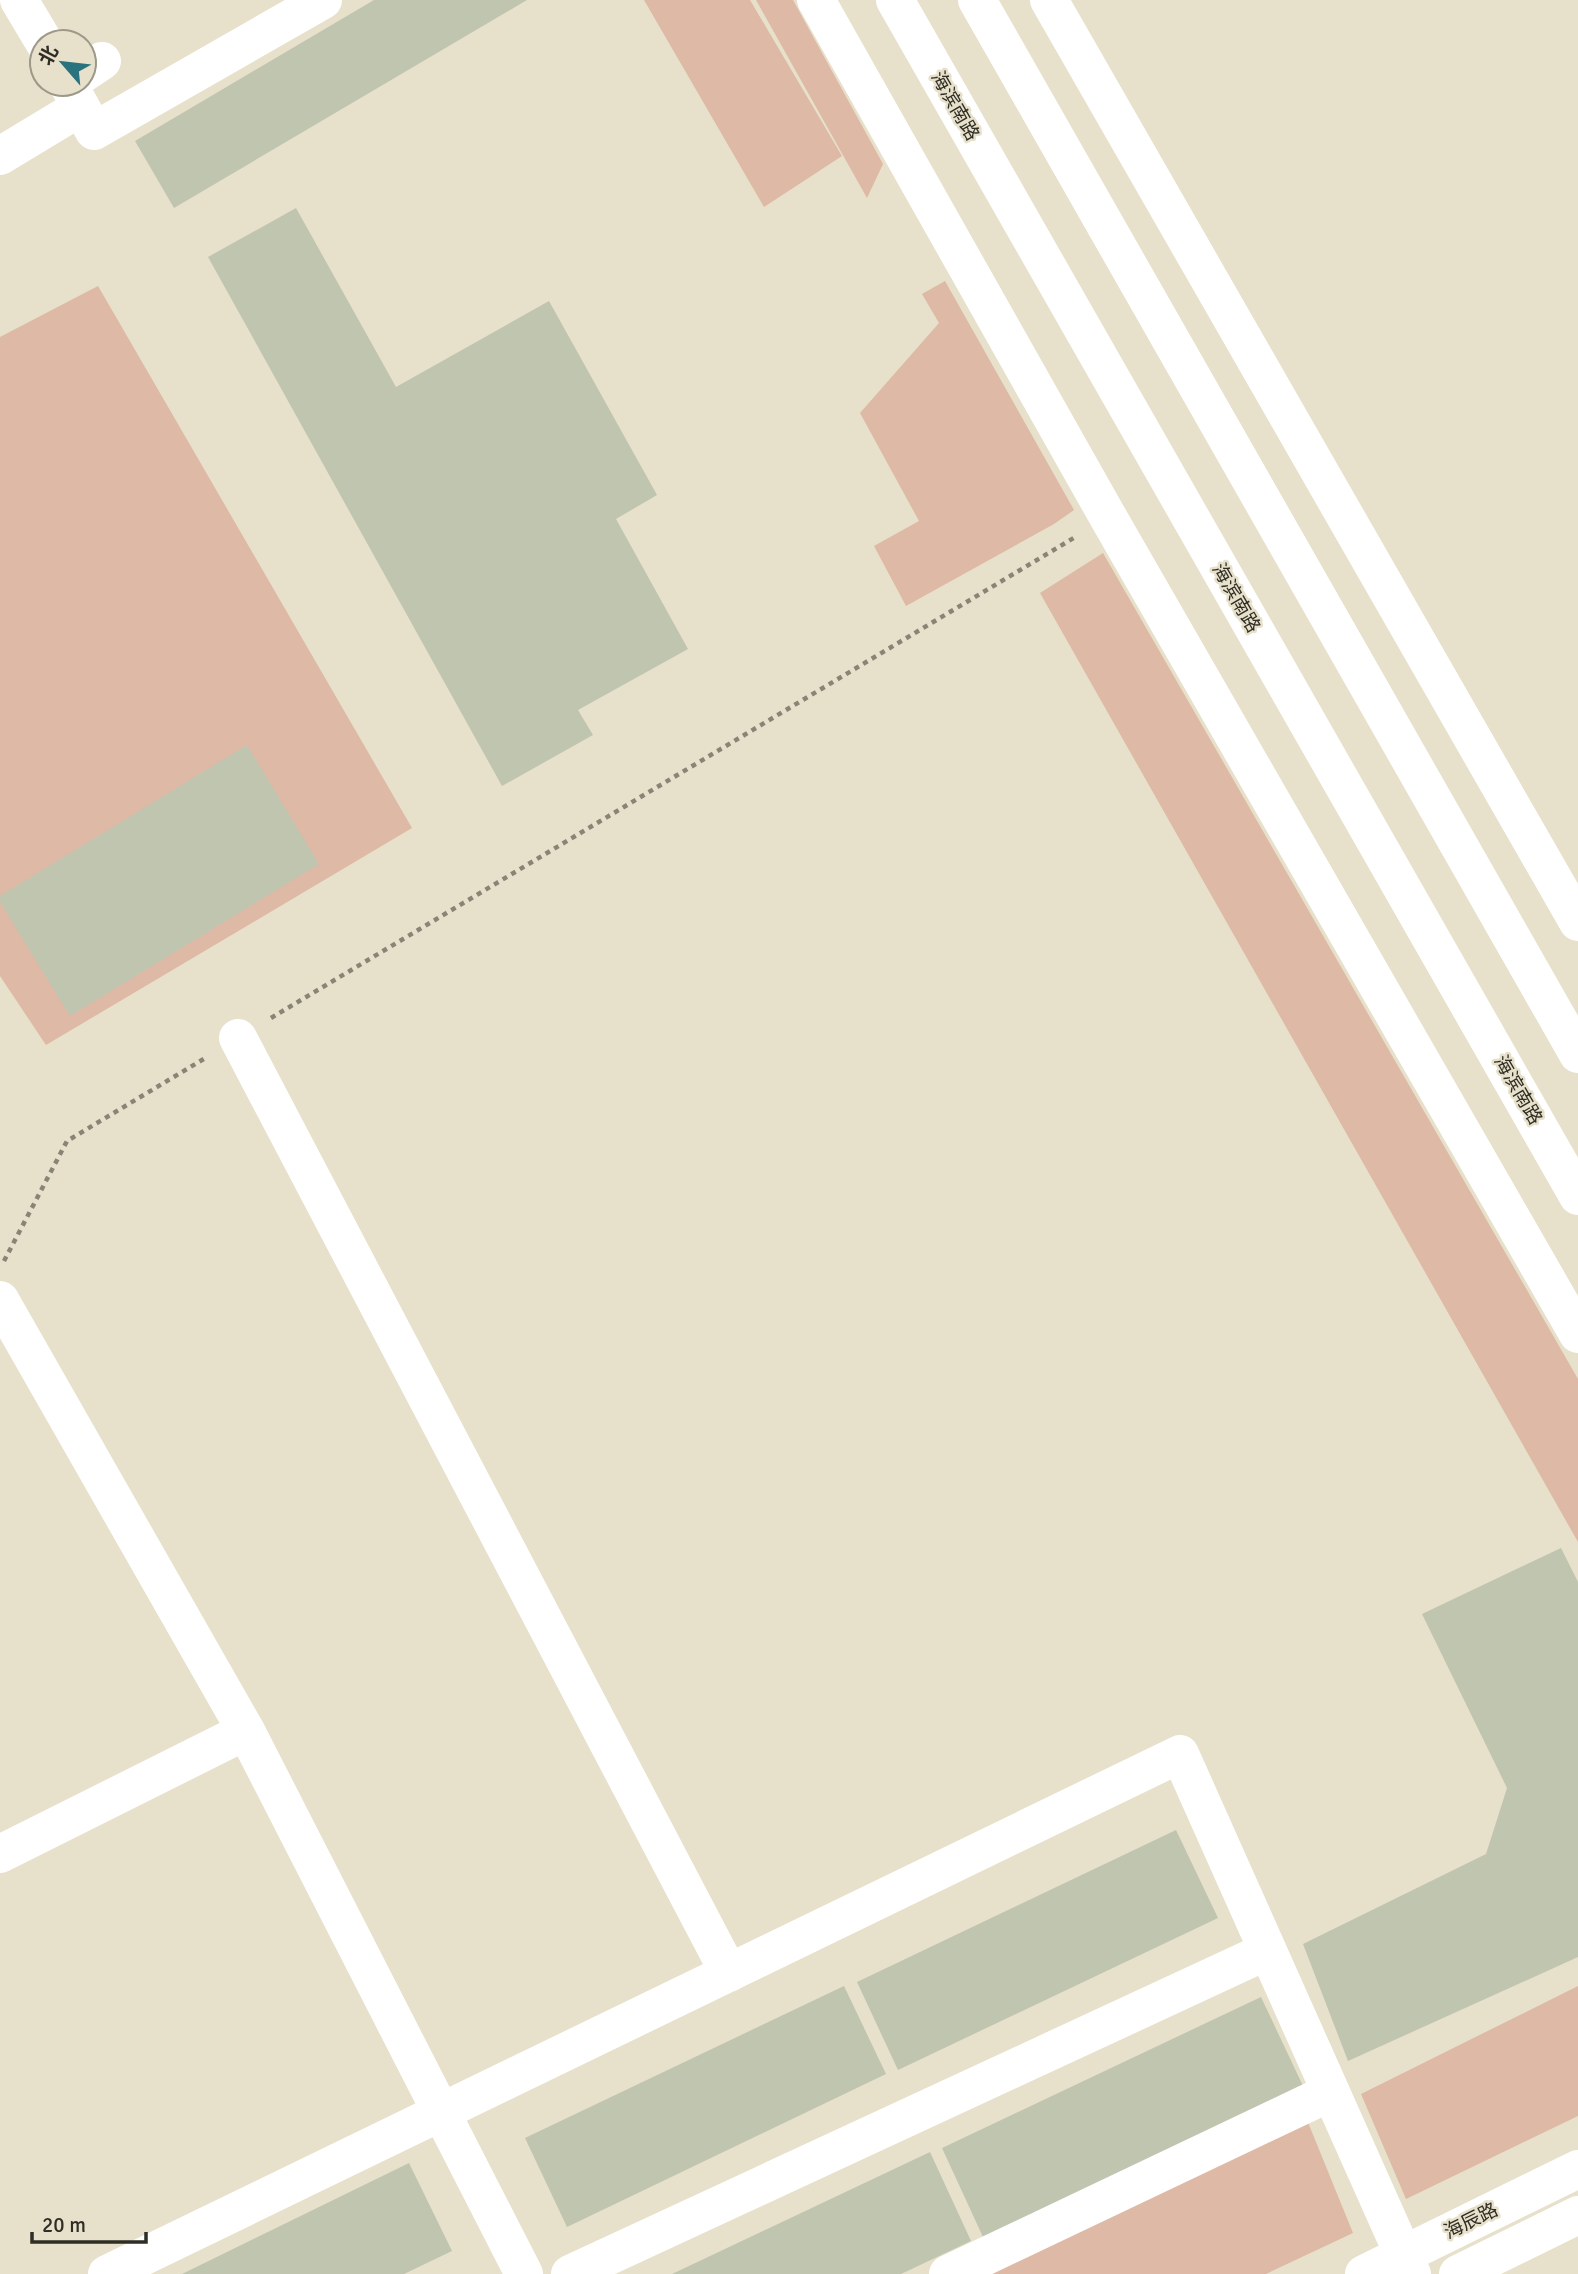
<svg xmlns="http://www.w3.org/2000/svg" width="1578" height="2274" font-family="Signika,'Noto Sans SC',sans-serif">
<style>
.green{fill:#ddb9a6}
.building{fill:#c0c5af}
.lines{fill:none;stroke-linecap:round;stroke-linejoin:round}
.path{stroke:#898576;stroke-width:4.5;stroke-dasharray:5 5;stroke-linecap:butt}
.minor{stroke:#fff;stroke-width:38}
.major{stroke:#fff;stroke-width:38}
.highway{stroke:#fff;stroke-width:38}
.labels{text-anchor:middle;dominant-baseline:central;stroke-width:5;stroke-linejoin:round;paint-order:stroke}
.street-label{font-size:19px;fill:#2f2d25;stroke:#e7e0ca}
</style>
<rect width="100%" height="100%" fill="#e7e0ca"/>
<path class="green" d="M644,0H750L842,156L764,207Z
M756,0H793L883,164L867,198Z
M945,281L1074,510L1054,524L906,606L874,546L919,521L860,413L939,323L922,294Z
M98,286L412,828L46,1045L0,976V337Z
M1103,553L1578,1379V1542L1040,593Z
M1578,1986V2116L1406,2199L1361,2094Z
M1307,2120L1353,2233L1266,2274H987Z"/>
<path class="building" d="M374,0H527L174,208L135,141Z
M296,208L396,387L549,301L657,495L616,519L688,649L578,710L593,735L502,786L208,257Z
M247,745L319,864L70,1016L0,902V896Z
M1561,1548L1578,1582V1957L1348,2061L1303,1944L1486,1854L1507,1788L1422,1614Z
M1176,1830L1218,1918L898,2070L857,1982Z
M844,1986L886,2074L567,2227L525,2138Z
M1261,1997L1303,2086L983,2237L942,2148Z
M930,2152L971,2241L901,2274H672Z
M409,2163L452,2251L404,2274H182Z"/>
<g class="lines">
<path class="path" d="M271,1018L1077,536
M4,1261L67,1141L207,1057"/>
<path class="minor" d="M19,0L44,42
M84,73L102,61
M68,84L94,131L323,0
M0,156L81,107
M238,1038L729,1973
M0,1300L246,1731L524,2274
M0,1854L246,1731
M107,2274L1180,1754L1412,2274
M570,2274L1267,1951
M948,2274L1331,2092"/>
<path class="major" d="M1364,2274L1578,2169
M1458,2274L1578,2215"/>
<path class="highway" d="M816,0L1108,517L1578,1334
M895,0L1578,1196
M977,0L1578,1054
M1049,0L1578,922"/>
</g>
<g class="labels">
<g class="street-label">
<text transform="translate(955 106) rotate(60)">海滨南路</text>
<text transform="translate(1236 598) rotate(60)">海滨南路</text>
<text transform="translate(1518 1090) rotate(60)">海滨南路</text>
<text transform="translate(1471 2221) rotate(-26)">海辰路</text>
</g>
</g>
<g transform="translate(63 63) rotate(298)"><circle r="33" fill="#e7e0ca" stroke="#9d9888" stroke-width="2"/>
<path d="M0-5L12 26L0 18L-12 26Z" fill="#2a727d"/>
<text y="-10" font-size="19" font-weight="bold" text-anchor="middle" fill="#2f2d25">北</text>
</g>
<path d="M32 2232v10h114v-10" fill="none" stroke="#2f2d25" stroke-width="3.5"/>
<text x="42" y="2232" font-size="21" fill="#2f2d25" stroke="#e7e0ca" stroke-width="5" paint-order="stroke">20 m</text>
</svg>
